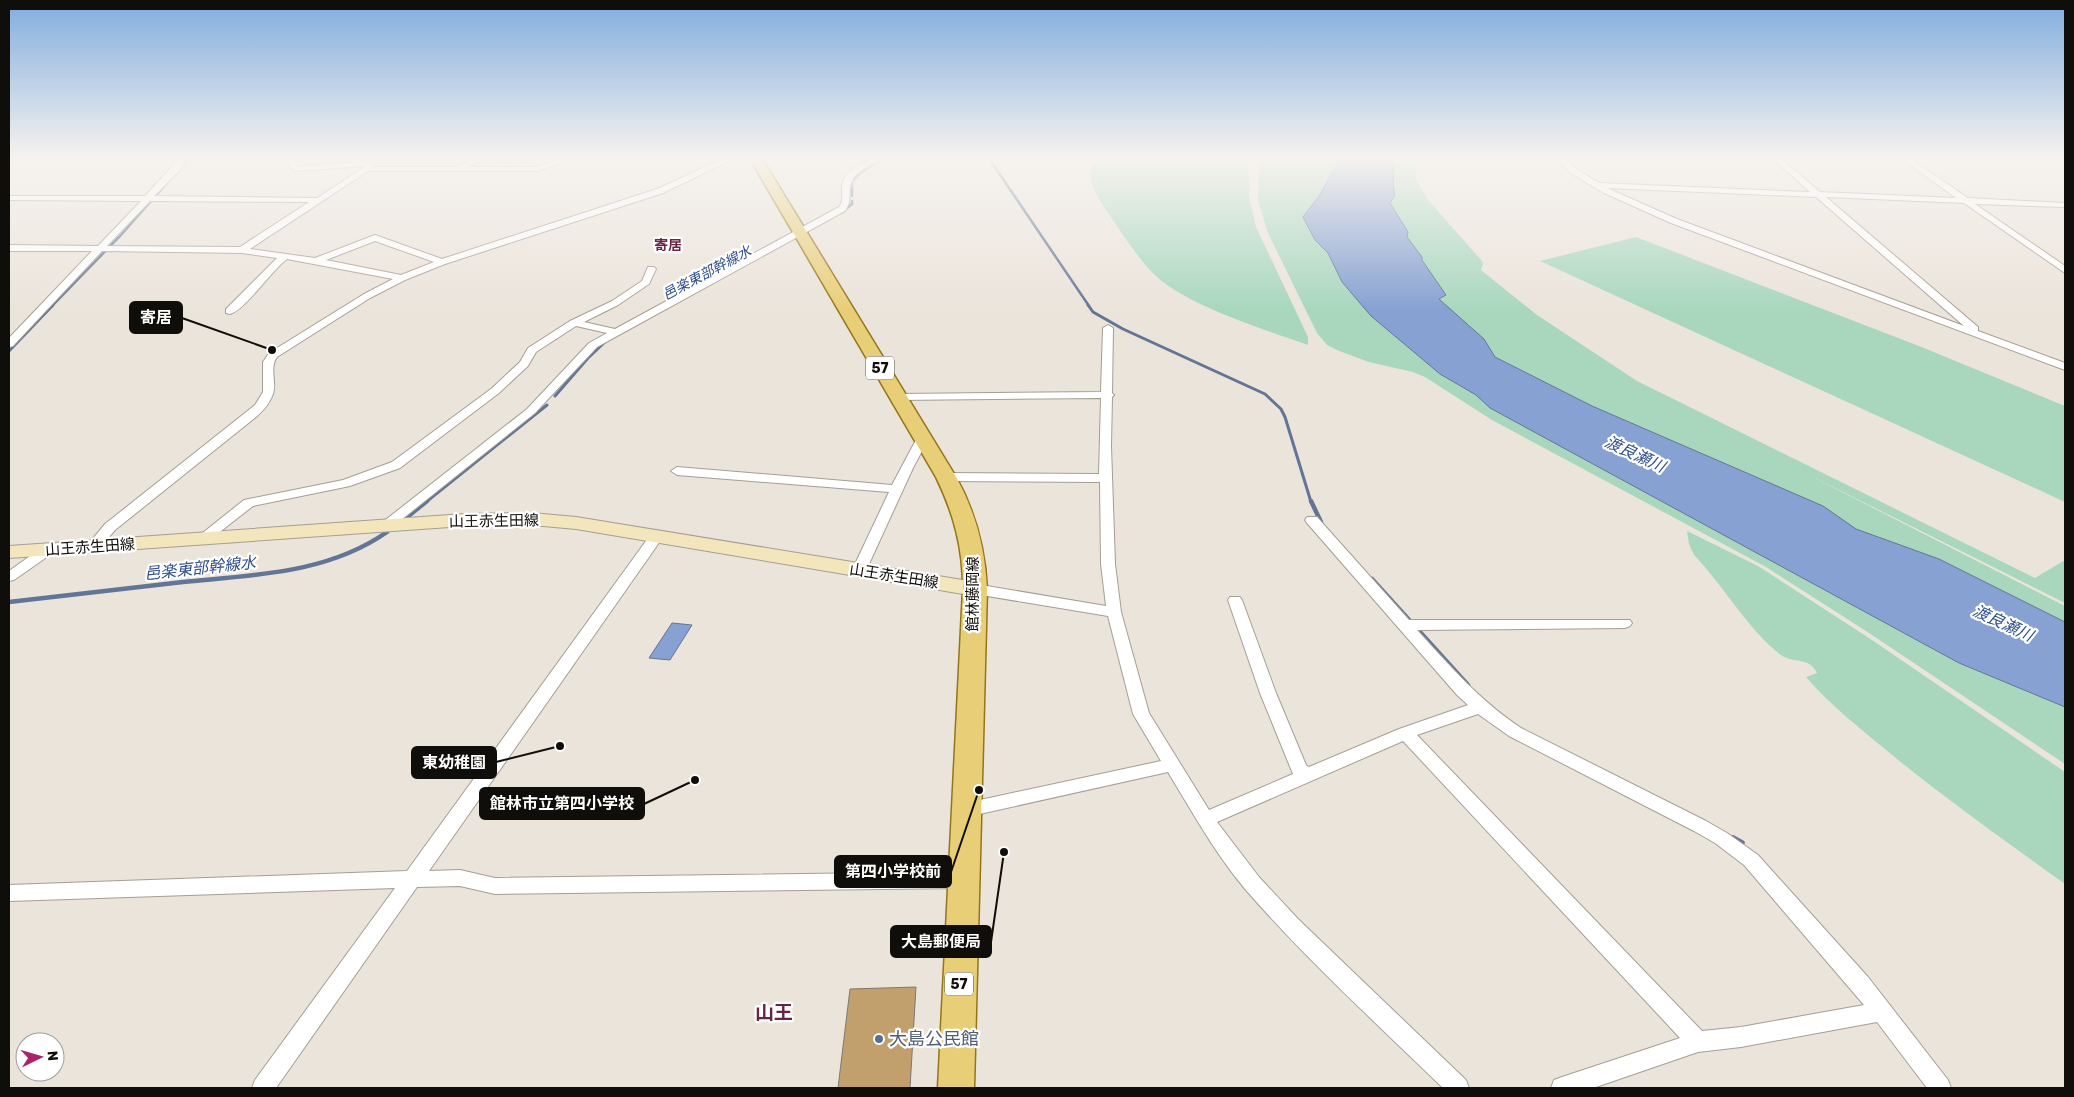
<svg xmlns="http://www.w3.org/2000/svg" width="2074" height="1097" font-family="Rubik,'Noto Sans JP',sans-serif">
<style>
.green{fill:#a8d7be}
.water{fill:#86a1d2;stroke:#637596}
.lines{fill:none;stroke-linecap:round;stroke-linejoin:round}
.stream-far3{stroke:#637596;stroke-width:2.5}
.stream-far2{stroke:#637596;stroke-width:3}
.stream-far1{stroke:#637596;stroke-width:4.5}
.stream{stroke:#637596;stroke-width:5.5}
.building{fill:#c2a06d;stroke:#7e7870}
.minor-casing{stroke:#a49e95;stroke-width:2}
.secondary-casing{stroke:#a49e95;stroke-width:2}
.primary-casing{stroke:#947517;stroke-width:3}
.minor{fill:#fff;fill-rule:evenodd}
.secondary{fill:#f4e6bc;fill-rule:evenodd}
.primary{fill:#e9ce78;fill-rule:evenodd}
.service-dot{fill:#5c6f8a;stroke:#fff;stroke-width:2}
.labels{text-anchor:middle;dominant-baseline:central;stroke-width:4.5;stroke-linejoin:round;paint-order:stroke}
.far-neighbourhood-label{font-size:14px;font-weight:bold;fill:#662543;stroke:#fff}
.far-water-label{font-size:14px;font-style:italic;fill:#2f4f8c;stroke:#fff}
.shield{fill:#fff;stroke:#585654;stroke-width:1}
.shield-label{font-size:14px;font-weight:bold;fill:#100e0a}
.street-label{font-size:15px;fill:#100e0a;stroke:#fff}
.water-label{font-size:16px;font-style:italic;fill:#2f4f8c;stroke:#fff}
.near-service-label{font-size:18px;fill:#4e5e75;stroke:#fff;text-anchor:start}
.near-neighbourhood-label{font-size:19px;font-weight:bold;fill:#662543;stroke:#fff}
.leader{fill:none;stroke:#100e0a;stroke-width:2}
.callout-dot{fill:#100e0a;stroke:#fff;stroke-width:2}
.callout{fill:#100e0a;stroke:#100e0a;stroke-width:2}
.callout-label{font-size:16px;text-anchor:middle;font-weight:bold;fill:#fff}
</style>
<rect width="100%" height="100%" fill="#ebe4db"/>
<path class="green" d="M489,157H540L520,166L480,161Z
M1094,157H1248L1249,197L1256,227L1308,337V345C1266,330 1188,306 1156,276C1138,259 1124,236 1110,216C1097,196 1085,181 1094,157Z
M1260,157H1341L1319,196L1303,217L1315,240L1328,253L1342,282L1371,316L1440,374L1476,395L1490,408L1959,663L2065,707V764L1866,631L1766,567L1492,420L1425,377L1413,372L1369,362L1339,351L1327,345L1317,333L1268,233L1258,200Z
M1392,157H1415L1416,180L1428,200L1482,261L1483,264L1481,270L1537,315L1637,381L2035,578L2065,560V603L1801,471L2065,606V622L1939,559L1855,529L1823,506L1592,406L1495,357L1484,339L1439,299L1445,296L1422,260V257L1406,237L1390,203L1395,195C1391,182 1396,169 1392,157Z
M1636,237L1919,346L2065,406V502L1540,261Z
M1687,531L1758,566L1872,640L2065,772V884C2007,842 1947,800 1891,754C1862,730 1831,706 1806,677L1817,673C1809,656 1793,664 1781,655C1748,630 1723,585 1694,555L1689,544Z"/>
<path class="water" d="M1341,157H1392C1396,169 1391,182 1395,195L1390,203L1408,232L1407,237L1422,257V260L1446,295L1439,299L1484,339L1495,357L1592,406L1823,506L1856,529L1939,559L2065,622V707L1959,663L1490,408L1476,395L1440,374L1371,316L1342,282L1328,253L1315,240L1303,217L1319,196Z
M672,623L692,625L670,660L649,658Z"/>
<g class="lines">
<path class="stream-far3" d="M988,157L1089,306
M181,168L191,157
M852,196V181L859,174L885,157
M841,213L852,204V201
M52,306L121,235L174,175"/>
<path class="stream-far2" d="M1088,305L1093,312L1123,329L1265,394L1281,409L1285,417L1311,502
M9,351L53,305
M555,396L588,358L605,342
M426,502L547,405"/>
<path class="stream-far1" d="M1311,501L1321,522
M406,518L427,501
M1372,579L1468,685
M9,602C67,595 125,589 183,582C253,575 327,574 387,532"/>
<path class="stream" d="M1733,838L1742,843"/>
</g>
<path class="building" d="M916,987L910,1088H838L850,989Z"/>
<g class="lines">
<g class="minor-casing">
<path id="minor" d="M181,157H189L181,169L154,196L317,198L366,166L295,171L288,165L286,157H294L297,167L366,162L373,163V167H457L478,157H488L468,167H537L565,157H576L538,171H368L250,249L315,258L375,235L442,259L657,189L727,157H737L663,193L445,264L405,280L370,298L277,357C269,368 277,382 273,394C270,403 263,411 256,417L115,530L98,550L93,551L86,547L105,524L255,405L263,392V362L269,353L364,294L393,279L287,259C271,271 245,310 230,314L226,313V309L277,258L242,253L102,251L13,346L9,347V338L92,251H9V245L98,246L141,201L9,200V196H145ZM150,201L309,202L240,247L107,246ZM375,241L434,262L401,275L326,260Z
M874,157H883C874,165 857,169 852,181C847,192 853,200 845,211L597,347L535,413L391,528L386,529L379,525L527,409L589,343L607,333L576,326L536,352L528,366L499,393L400,468L350,486L253,506L207,542H197L195,539L244,500L343,480L392,462L491,389L520,362L528,348L570,321L612,301L642,281L648,267H654L656,269L649,284L618,305L584,322L615,329L839,207C844,200 842,195 842,187C843,171 862,164 874,157Z
M1554,157H1562L1578,170L1599,183L1810,192L1771,157H1779L1820,192L1956,198L1899,157H1908L1968,198L2065,203V207L1975,204L2065,266V273L1964,203L1826,197L1978,327V331L2065,363V370L1671,223L1604,193L1572,174ZM1607,188L1816,197L1964,326L1677,219Z
M1108,325L1113,328L1112,393L1114,395L1112,397L1111,446L1115,564L1121,612L1149,713L1209,810L1293,774L1260,693L1228,600L1230,597H1240L1242,600L1276,693L1306,765L1309,767L1399,729L1468,705L1457,695L1307,523L1305,520L1307,517H1317L1409,620H1630L1632,623L1630,626L1625,628L1417,630C1452,668 1478,699 1521,728L1706,821L1727,833L1758,855L1868,977L1948,1080L1951,1088H1927L1877,1022L1741,1047L1698,1052L1593,1088H1551L1554,1080L1562,1077L1680,1038L1403,741L1217,822L1259,877L1298,919L1466,1080L1469,1088H1443C1377,1024 1305,958 1245,889C1215,853 1192,812 1168,772L966,817L960,815L957,810L960,805L966,803L1161,761L1133,714L1108,616L975,594L970,592L968,589L970,586L975,584L1106,606L1101,564L1100,482L946,481L940,477L946,473L1099,474L1101,398L898,400L892,397L898,394L1101,392L1103,328ZM1478,714L1509,736L1694,831L1715,843L1744,865L1864,1005L1741,1027L1702,1031L1417,735Z
M923,434L929,438L913,468L869,564C864,571 858,574 850,572L848,569L856,562L889,492L677,475L671,471L677,467L892,485L917,438Z
M656,533L663,537L429,871L460,870L495,878L963,872L970,874L973,880L970,886L963,888L495,894L460,886L417,887L276,1088H252L255,1080L395,888L9,901V885L407,871L651,534Z
M49,545L56,549L54,552L14,580L9,581V571L44,546Z"/>
</g>
<g class="secondary-casing">
<path id="secondary" d="M532,513L576,517L975,582L982,584L985,589L982,594L975,596L576,529L532,525L464,526L9,558V546L464,514Z"/>
</g>
<g class="primary-casing">
<path id="primary" d="M749,157H761L956,477C976,513 985,548 987,589L974,1088H938L963,589C963,548 954,514 936,477Z"/>
</g>
<use href="#minor" class="minor"/>
<use href="#secondary" class="secondary"/>
<use href="#primary" class="primary"/>
</g>
<linearGradient id="sky" x2="0" y2="1"><stop stop-color="#81acdf"/><stop offset="0.51" stop-color="#f6f3ef"/><stop offset="1" stop-color="#f6f3ef" stop-opacity="0"/></linearGradient>
<rect width="2074" height="310" fill="url(#sky)"/>
<circle class="service-dot" cx="879" cy="1039" r="5"/>
<g class="labels">
<g class="far-neighbourhood-label">
<text x="668" y="245">寄居</text>
</g>
<g class="far-water-label">
<text transform="translate(707 273) rotate(-28)">邑楽東部幹線水</text>
</g>
<g class="shield">
<rect x="866" y="356.5" width="28" height="23" rx="4"/>
<rect x="945" y="972.5" width="28" height="23" rx="4"/>
</g>
<g class="shield-label">
<text x="880" y="368">57</text>
<text x="959" y="984">57</text>
</g>
<g class="street-label">
<text transform="translate(494 521) rotate(-1)">山王赤生田線</text>
<text transform="translate(90 547) rotate(-4)">山王赤生田線</text>
<text transform="translate(894 576) rotate(9)">山王赤生田線</text>
<text transform="translate(973 594) rotate(-90)">館林藤岡線</text>
</g>
<g class="water-label">
<text transform="translate(1635 454) rotate(25)">渡良瀬川</text>
<text transform="translate(200 568) rotate(-6)">邑楽東部幹線水</text>
<text transform="translate(2003 623) rotate(25)">渡良瀬川</text>
</g>
<g class="near-service-label">
<text x="889" y="1039">大島公民館</text>
</g>
<g class="near-neighbourhood-label">
<text x="774" y="1012">山王</text>
</g>
</g>
<path class="leader" d="M272 350L182 318M560 746L496 762M695 780L644 804M979 790L951 872M1004 852L991 942"/>
<g class="callout-dot">
<circle cx="272" cy="350" r="5"/>
<circle cx="560" cy="746" r="5"/>
<circle cx="695" cy="780" r="5"/>
<circle cx="979" cy="790" r="5"/>
<circle cx="1004" cy="852" r="5"/>
</g>
<g class="callout">
<rect x="130" y="302" width="52" height="31" rx="5"/>
<rect x="412" y="747" width="84" height="31" rx="5"/>
<rect x="480" y="788" width="164" height="31" rx="5"/>
<rect x="835" y="856" width="116" height="31" rx="5"/>
<rect x="891" y="926" width="100" height="31" rx="5"/>
</g>
<g class="callout-label">
<text x="156" y="323">寄居</text>
<text x="454" y="768">東幼稚園</text>
<text x="562" y="809">館林市立第四小学校</text>
<text x="893" y="877">第四小学校前</text>
<text x="941" y="947">大島郵便局</text>
</g>
<rect width="2074" height="1097" fill="none" stroke="#100e0a" stroke-width="20"/>
<g transform="translate(40 1057) rotate(85)"><circle r="24" fill="#ffffff" stroke="#9f9f9d"/>
<path d="M0-4L9 19L0 12L-9 19Z" fill="#aa246b"/>
<text y="-8" font-size="14" font-weight="bold" text-anchor="middle" fill="#100e0a">N</text>
</g>
</svg>
